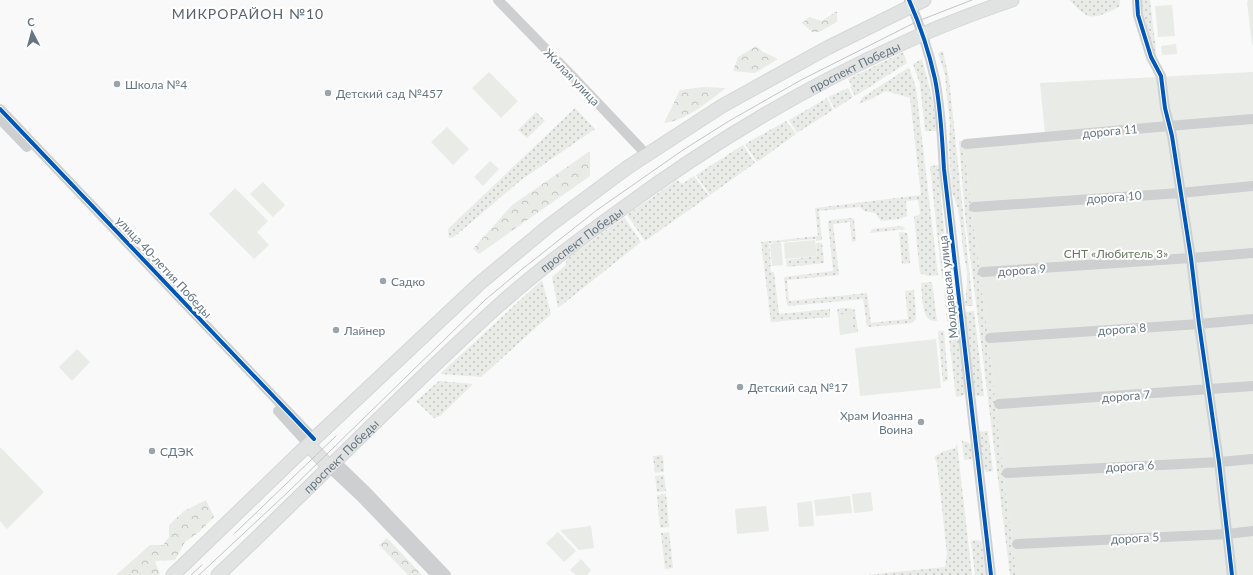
<svg xmlns="http://www.w3.org/2000/svg" width="1253" height="575" font-family="Lato,sans-serif">
<style>
.grass{fill:url(#grass-dots)}
.forest{fill:url(#forest-crowns)}
.green{fill:#e8ebe6}
.lines{fill:none;stroke-linecap:round;stroke-linejoin:round}
.major-casing{stroke:#d5d6d7;stroke-width:15}
.minor{stroke:#cecfd0;stroke-width:10}
.major{stroke:#e1e2e2;stroke-width:13}
.tram{stroke:#c3c5c6;stroke-width:1}
.cycleway-casing{stroke:#fff;stroke-width:6}
.cycleway{stroke:#0057b8;stroke-width:4}
.poi-dot{fill:#99a4ac;stroke:#fff;stroke-width:1.5}
.labels{text-anchor:middle;dominant-baseline:central;stroke-width:4;stroke-linejoin:round;paint-order:stroke}
.street-label{font-size:12px;fill:#657683;stroke:#fff}
.poi-label{font-size:12px;fill:#657683;stroke:#fff;text-anchor:start}
.park-label{font-size:12px;fill:#687a64;stroke:#fff}
.quarter-label{font-size:14px;letter-spacing:1px;fill:#57646e;stroke:#fff}
</style>
<defs>
<pattern id="grass-dots" width="8" height="8" patternUnits="userSpaceOnUse"><rect width="8" height="8" fill="#e8ebe6"/><path d="M2 2h.1M6 6h.1" fill="none" stroke="#c0c3c0" stroke-width="1.8" stroke-linecap="round"/></pattern>
<pattern id="forest-crowns" width="20" height="18" patternUnits="userSpaceOnUse"><rect width="20" height="18" fill="#e8ebe6"/><path d="M2 6a3 3 0 1 1 6 0M12 15a3 3 0 1 1 6 0" fill="none" stroke="#c0c3c0"/></pattern>
</defs>
<rect width="100%" height="100%" fill="#f9f9f9"/>
<path class="grass" d="M1069,0H1120L1119,7C1112,10 1096,19 1089,16C1082,14 1075,5 1069,0Z
M1139,0H1150L1157,60L1154,57Z
M943,51L949,79L973,306H965L967,285V271L963,251L962,236L958,208L952,192L949,150L950,123L948,108L945,75L938,53Z
M903,52L907,63L855,96L850,87L852,86L848,79Z
M922,59L933,101L937,130L936,131H925L920,84L913,64Z
M908,68L910,70L916,88L938,275L928,276L920,273L914,216L919,215L920,212L918,200L906,201L907,216L900,219L881,221L875,213L864,211L860,207L819,211L822,240L816,241V239L769,243L771,266H770L771,272H774L779,314L830,309V317L771,322L761,242L818,236L815,208L921,195L910,98L886,91L871,99L858,104L863,97Z
M848,88L853,97L835,109L828,97Z
M827,98L833,110L797,133L789,120Z
M575,108L595,129L521,180L454,237L449,238L448,229Z
M536,112L545,121L527,138L518,130Z
M786,121L796,134L757,162L745,144Z
M959,141H963L988,336L1006,495L1017,575H1010L965,215Z
M743,145L755,163L710,195L696,175Z
M939,165L941,173V200L947,260L942,279L930,166Z
M694,176L709,196L645,241L627,215L677,180L682,184Z
M624,217L641,242L558,308L552,277L565,266L567,259Z
M852,218L854,219L856,241L852,242L850,222L833,224L839,275L787,280L789,301L867,293L871,323L908,319L905,291L914,290L916,315V319L912,323L868,327L867,325L863,299L789,306L787,305L784,277L833,271L828,222L830,220Z
M902,226L906,229L870,233L872,229Z
M899,232L907,233L908,236L910,263L902,264Z
M816,243H822L824,263L787,267L786,260L817,256Z
M953,276L956,308L946,309L944,290Z
M542,280L551,314L481,377L440,374Z
M932,282L937,321C934,321 932,321 930,320C922,316 922,292 921,283Z
M841,308H849L855,310L858,332L853,333L851,314L838,315L837,310Z
M974,311L984,396H977L975,395L965,312Z
M957,313L955,319L947,322L946,314Z
M948,330L959,331L966,391L964,395L956,397Z
M938,331H944L948,380L943,382Z
M439,381L473,384L440,416L434,418L416,401Z
M988,431L993,471L986,472L983,467L978,432Z
M962,441C973,441 973,450 974,459L964,460Z
M957,444L972,575H867L945,567L947,554L937,463L934,457L942,452L955,448Z
M663,455L664,472L655,473L653,456Z
M664,475L666,491L657,492L655,476Z
M666,494L669,527L660,528L657,495Z
M669,532L673,568L665,569L661,533Z
M977,540L981,541L982,545L986,574L985,575H975L971,541Z"/>
<path class="forest" d="M837,11V22L819,32H812L802,23L809,17L822,21Z
M756,46L763,52L778,59L755,73L733,71L738,57Z
M703,87L726,88C707,102 688,120 664,123L680,90Z
M590,151V176L479,254L473,249L512,205Z
M206,500L214,517L199,532L185,542L175,560L155,561L160,575H116L150,545H163L169,537V525L184,511Z
M387,538L422,575H408L379,545Z"/>
<path class="green" d="M1248,0H1253V45H1252L1247,2Z
M1172,5L1175,36L1158,37L1155,6Z
M1176,44L1177,54L1162,55L1161,46Z
M489,72L518,101L501,118L472,88Z
M1253,72V575H1017L1006,495L988,336L963,141L1045,134L1040,83Z
M447,127L469,149L453,165L431,142Z
M490,161L499,169L483,186L474,177Z
M263,182L285,205L273,217L250,194Z
M235,188L268,221L257,232L269,245L254,259L209,214Z
M815,240L817,256L785,259L784,243Z
M781,242L783,265L772,266L770,244Z
M851,313L853,333L840,335L838,315Z
M936,339L941,388L860,396L855,348Z
M77,349L90,362L72,381L59,367Z
M0,447L44,492L7,529L0,521Z
M871,492L873,511L854,513L852,494Z
M850,496L852,513L816,516L814,500Z
M812,501L814,526L799,527L797,503Z
M766,506L769,531L737,534L735,509Z
M591,526L594,548L579,550L560,530Z
M558,532L576,551L564,562L546,543Z
M581,559L591,570L587,575H576L570,570Z"/>
<g class="lines">
<g class="major-casing">
<g id="major">
<path d="M309,445L329,467"/>
<path d="M173,575L314,439L480,283L550,225L628,167L722,106L827,48L924,0"/>
<path id="s1" d="M218,575C312,486 402,393 498,306C536,272 577,241 619,211C707,146 801,89 901,44C937,27 974,13 1012,0"/>
</g>
</g>
<path class="minor" d="M498,0L573,77L646,154
M909,0C920,25 929,52 935,79C941,109 942,139 944,169L991,575
M1137,0L1138,15L1151,57L1161,76L1165,108L1172,136L1191,258L1199,324L1219,462L1232,575
M0,109L314,439
M0,119L27,147
M966,144L1169,126L1253,119
M974,207L1180,193L1253,186
M983,272L1191,258L1253,253
M990,338L1199,324L1253,319
M999,404L1253,386
M278,411L309,445
M335,461L365,490L446,575
M329,467L360,496L436,575
M1007,473L1219,462L1253,459
M1017,544L1227,534L1253,531"/>
<use href="#major" class="major"/>
<path class="tram" d="M235,533L336,436
M191,575L202,565
M199,575L288,492L485,300L521,270L597,210L683,150L729,121L801,80L918,21L972,0"/>
<g class="cycleway-casing">
<path id="cycleway" d="M909,0C920,25 929,52 935,79C941,109 942,139 944,169L991,575
M1137,0L1138,15L1151,57L1161,76L1165,108L1172,136L1191,258L1199,324L1219,462L1232,575
M0,109L314,439"/>
</g>
<use href="#cycleway" class="cycleway"/>
</g>
<g class="poi-dot">
<circle cx="117" cy="84" r="4"/>
<circle cx="328" cy="93" r="4"/>
<circle cx="383" cy="281" r="4"/>
<circle cx="336" cy="330" r="4"/>
<circle cx="740" cy="387" r="4"/>
<circle cx="921" cy="422" r="4"/>
<circle cx="152" cy="451" r="4"/>
</g>
<g class="labels">
<g class="street-label">
<text stroke="none"><textPath href="#s1" startOffset="819">проспект Победы</textPath></text>
<text transform="translate(572 77) rotate(46)">Жилая улица</text>
<text transform="translate(1110 131) rotate(-5)">дорога 11</text>
<text transform="translate(1114 197) rotate(-4)">дорога 10</text>
<text stroke="none"><textPath href="#s1" startOffset="495">проспект Победы</textPath></text>
<text transform="translate(164 267) rotate(47)">улица 40-летия Победы</text>
<text transform="translate(1022 270) rotate(-4)">дорога 9</text>
<text transform="translate(948 287) rotate(-96)">Молдавская улица</text>
<text transform="translate(1122 329) rotate(-4)">дорога 8</text>
<text transform="translate(1126 396) rotate(-4)">дорога 7</text>
<text stroke="none"><textPath href="#s1" startOffset="171">проспект Победы</textPath></text>
<text transform="translate(1130 466) rotate(-3)">дорога 6</text>
<text transform="translate(1135 538) rotate(-3)">дорога 5</text>
</g>
<g class="poi-label">
<text x="125" y="84">Школа №4</text>
<text x="336" y="93">Детский сад №457</text>
<text x="391" y="281">Садко</text>
<text x="344" y="330">Лайнер</text>
<text x="748" y="387">Детский сад №17</text>
<text x="913" y="415" text-anchor="end">Храм Иоанна<tspan x="913" dy="14">Воина</tspan></text>
<text x="160" y="451">СДЭК</text>
</g>
<g class="park-label">
<text x="1116" y="253">СНТ «Любитель 3»</text>
</g>
<g class="quarter-label">
<text x="248" y="13">МИКРОРАЙОН №10</text>
</g>
</g>
<g transform="translate(32 32) rotate(354)" stroke="#ffffff" stroke-width="3" paint-order="stroke">
<path d="M0-3L7 15L0 10L-7 15Z" fill="#657683"/>
<text y="-6" font-size="11" font-weight="bold" text-anchor="middle" fill="#657683">С</text>
</g>
</svg>
